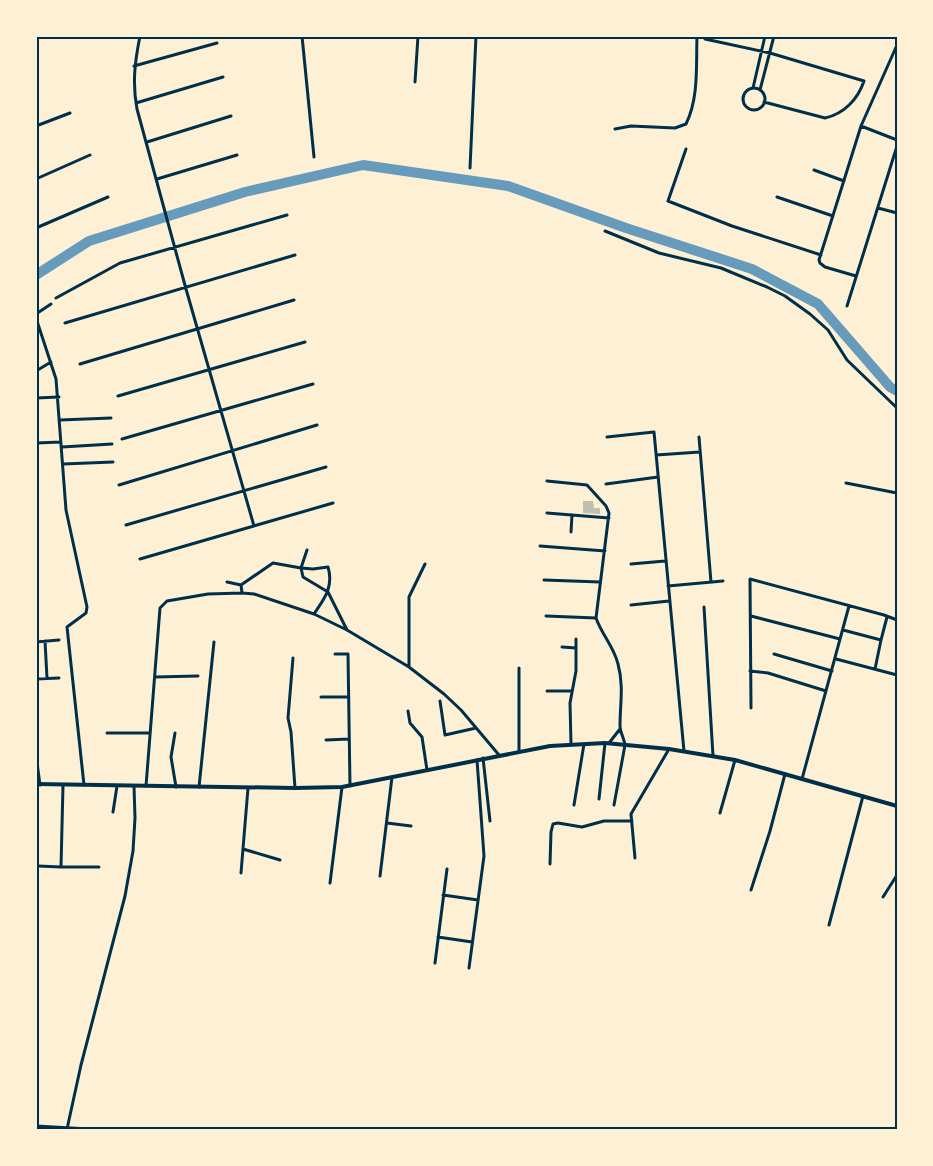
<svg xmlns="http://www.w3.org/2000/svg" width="933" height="1166" font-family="Helvetica,sans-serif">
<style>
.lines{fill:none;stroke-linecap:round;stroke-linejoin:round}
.river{stroke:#669bbc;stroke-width:10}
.building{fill:#bec0b2}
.minor{stroke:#003049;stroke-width:3}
.tertiary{stroke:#003049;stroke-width:4}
.trunk{stroke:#003049;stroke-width:5}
.neatline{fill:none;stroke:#003049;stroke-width:2}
</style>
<rect width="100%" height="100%" fill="#fdf0d5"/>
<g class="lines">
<path class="river" d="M36,275L89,241L245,192L363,165L508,186L626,228L752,269L818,304L890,387L897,391"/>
</g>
<path class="building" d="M583,501H593L594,508H600V514L583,513Z"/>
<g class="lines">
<path class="minor" d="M140,36C135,61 132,83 137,109L186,289L254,526
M302,36L314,157
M705,39L770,53L864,81C858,99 844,114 825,118L764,102
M134,66L217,43
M415,82L418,36
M753,88L765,36
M743 99a11 11 0 1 1 22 0a11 11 0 1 1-22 0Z
M760,90L774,36
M136,103L223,77
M36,126L70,113
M861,126L897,140
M615,129L631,126L675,128L686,124C699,98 696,65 697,36
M147,142L231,116
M686,149L668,201L732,226L821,255
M470,168L476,36
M814,170L844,181
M36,179L90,155
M157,179L237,155
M777,197L833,216
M878,208L897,213
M36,228L108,197
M605,231L659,253L721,268L767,287L785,296L810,314L828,330L847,360L897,408
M856,276L825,267L820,263L819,260L861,126L897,45
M56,298L120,263L287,215
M847,306L897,146
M36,314L51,304
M36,318L56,379L66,510L87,607L86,613L67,627L84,785
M65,323L295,255
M80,364L294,300
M36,371L51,362
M118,396L305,342
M36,398L59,397
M60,420L111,418
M607,437L654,432L684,751
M699,437L711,582
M122,439L313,384
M36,443L61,442
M62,447L112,444
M656,455L700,452
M63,464L113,462
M547,481L587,485L606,506L609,513L596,618C602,635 614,647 618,664C624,686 620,704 620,726C620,732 624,738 625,745L614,805
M846,483L897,493
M606,484L658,477
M119,485L317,425
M547,513L609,518
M126,525L326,467
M571,532L572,515
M540,546L605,551
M307,550L301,568L313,569L328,567C334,587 324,599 314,614
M140,559L333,503
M631,564L665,561
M544,580L600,582
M227,582L241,585
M668,586L723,581
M242,593L241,585L273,563L301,568L303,577L328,592L347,630
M631,605L669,601
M704,607L713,756
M546,616L596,618
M751,616L840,639
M843,630L881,640L875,669
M881,640L887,617
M45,641L47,678
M36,642L59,640
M562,647L576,648
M335,654H348L350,786
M774,654L832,671
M293,658L288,718L291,732L295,788
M836,659L897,675
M409,666V597L425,564
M519,668V751
M750,671L768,673L826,691
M155,677L198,676
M36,679L59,678
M547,691H572
M321,697H349
M440,701L445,735L476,728
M751,708L750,579L884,615L897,620
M408,711L410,723L422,737L427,770
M107,733H150
M175,733L171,757L176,787
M326,740L349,739
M609,743L620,729
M571,744L570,703L576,671V639
M36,755L40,785
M483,758L490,821
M802,779L849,606
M63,785L61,867H99
M146,786L160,608L167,601L208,594L242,593L254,594L314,614L347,630L409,667L444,694L461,710L499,755
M199,787L214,642
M599,799L605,743
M574,805L584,744
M113,812L117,786
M720,813L735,760
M387,823L411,826
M243,849L280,860
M635,858L631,814L669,749
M550,864L551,832L553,824L558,823L582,827L604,821H632
M38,866L61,867
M241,873L248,788
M380,876L392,777
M330,883L342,787
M751,890L770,831L785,774
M443,895L478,900
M883,897L897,875
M829,925L863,796
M438,937L472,942
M435,963L447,869
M469,968L484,856L477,760
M67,1129L81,1065L125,896L133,851L135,818L134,786"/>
<path class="tertiary" d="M36,784L295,788L342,787L550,746L605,743L669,749L735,760L897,806"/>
<path class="trunk" d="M36,1127L89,1130"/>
</g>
<rect width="933" height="1166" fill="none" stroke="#fdf0d5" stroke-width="75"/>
<rect x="38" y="38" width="858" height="1090" class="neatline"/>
</svg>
